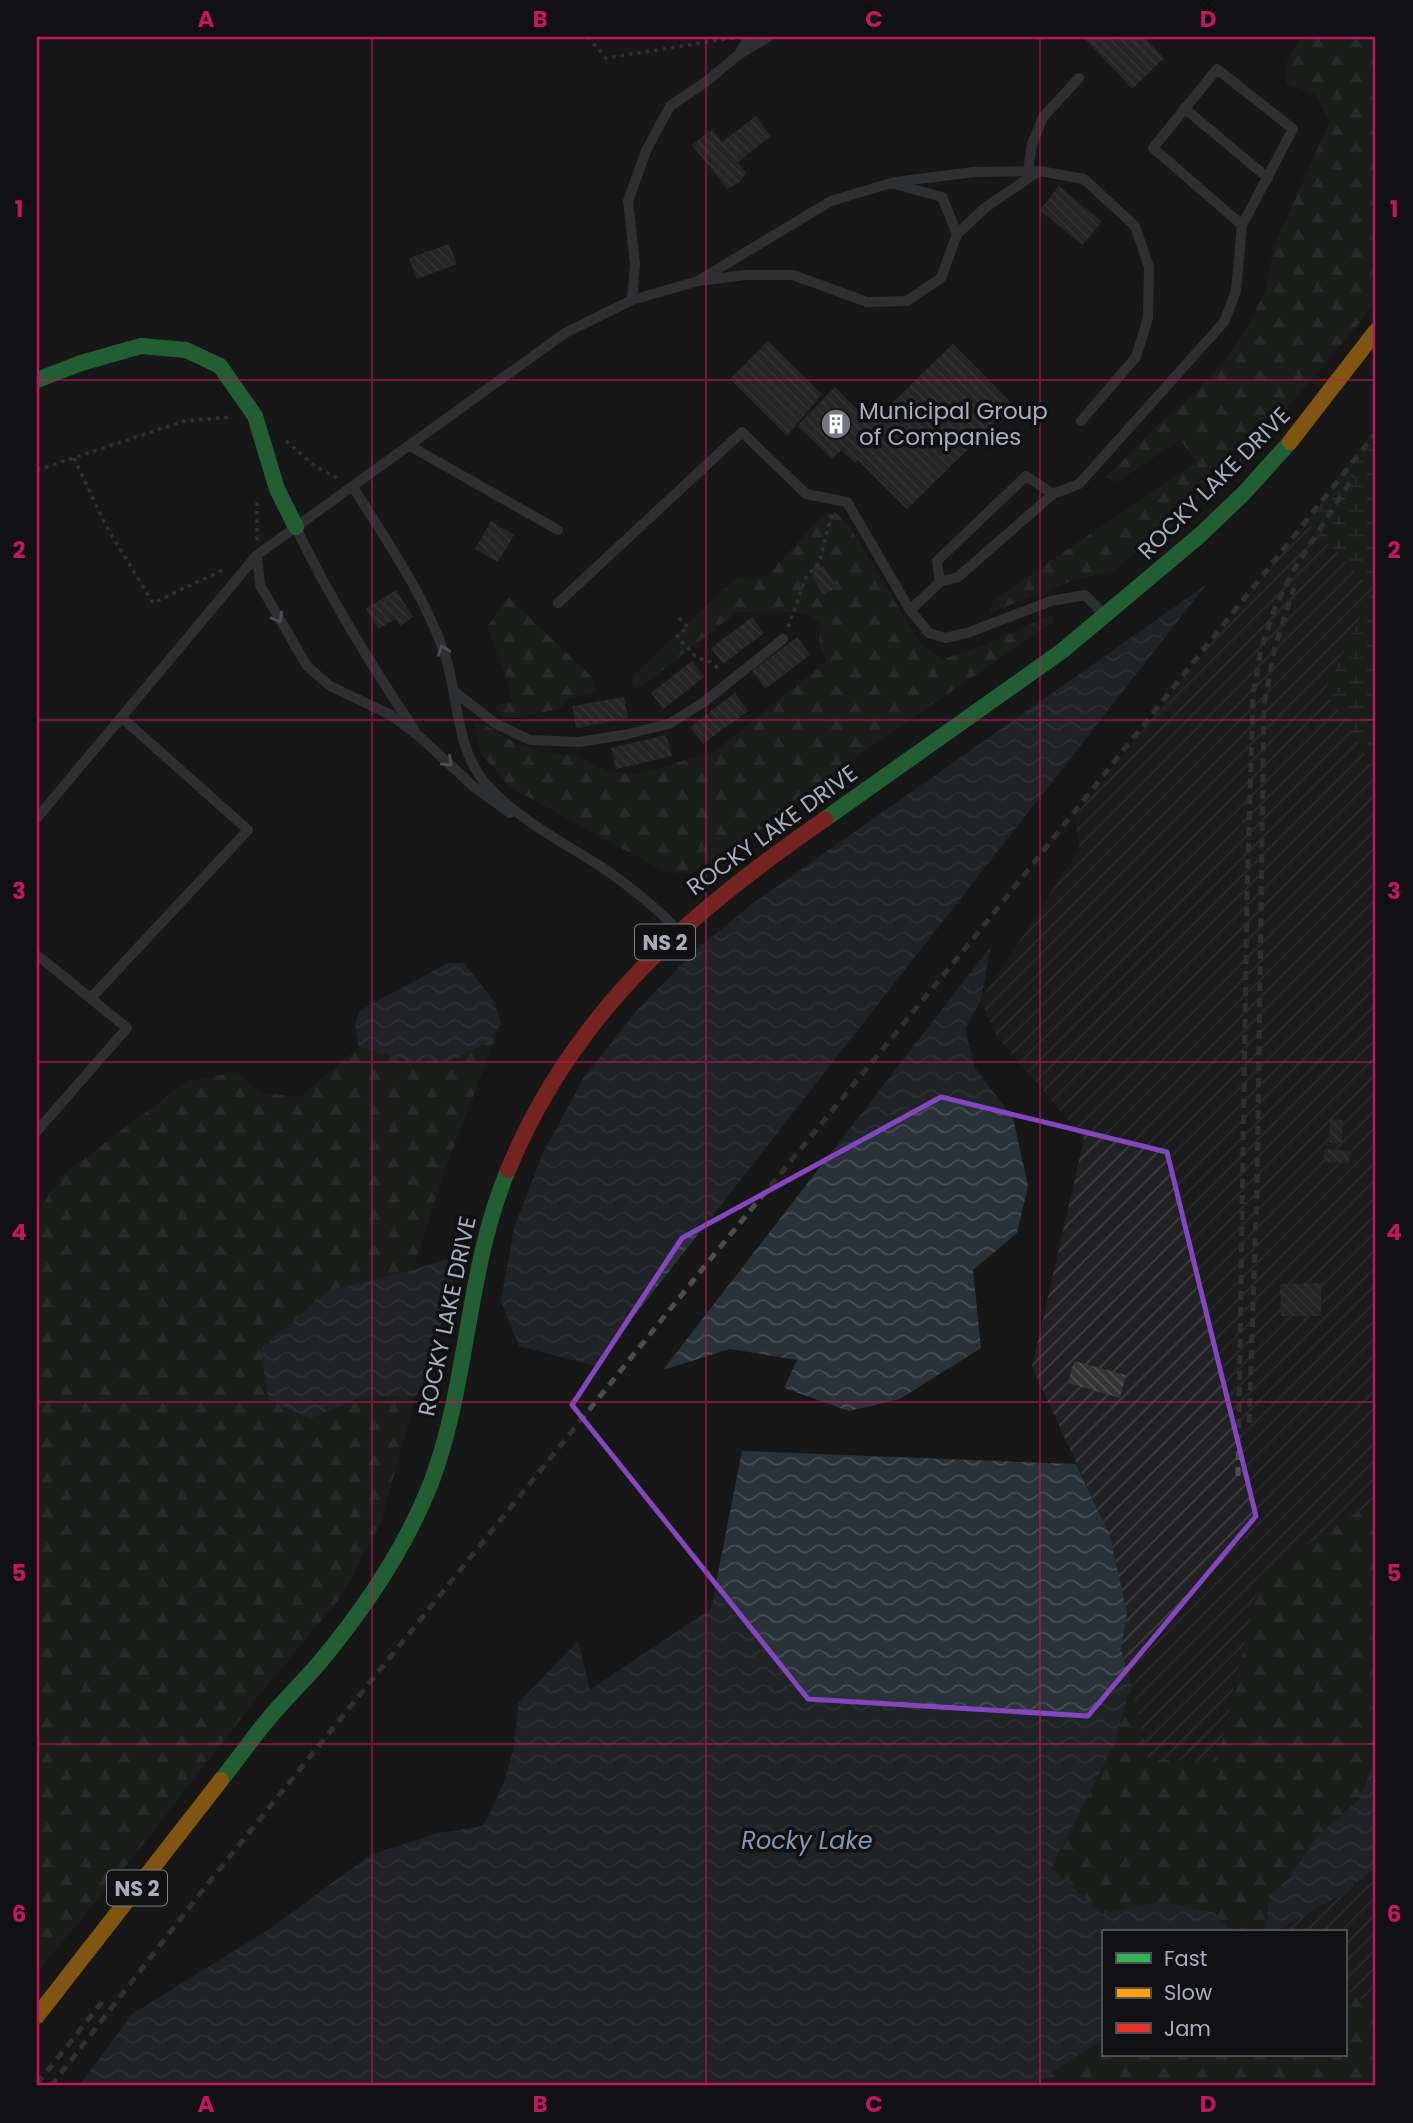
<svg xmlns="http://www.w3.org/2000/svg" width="1413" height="2123" font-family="Poppins,sans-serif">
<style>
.industrial{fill:url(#industrial-furrows)}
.forest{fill:url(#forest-firs)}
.wetland{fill:url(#wetland-marsh)}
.water{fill:url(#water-waves)}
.building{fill:url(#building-back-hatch)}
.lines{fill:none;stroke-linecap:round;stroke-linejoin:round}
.path{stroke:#4d4e52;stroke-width:3.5;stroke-dasharray:3.5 5;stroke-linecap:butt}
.lane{stroke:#4b4c50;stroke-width:10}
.fast{stroke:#30b455;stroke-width:16}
.slow{stroke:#ff9f0a;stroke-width:16}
.jam{stroke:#e5322d;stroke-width:16}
.rail{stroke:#4b4c4f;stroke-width:5;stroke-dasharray:9 7;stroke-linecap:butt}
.oneway{stroke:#8c9099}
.marked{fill:none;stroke:#8446be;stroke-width:5;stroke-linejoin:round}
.grid{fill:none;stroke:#c2185b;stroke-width:2;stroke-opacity:0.55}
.labels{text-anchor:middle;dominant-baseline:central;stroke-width:7;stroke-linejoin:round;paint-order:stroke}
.shield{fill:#111113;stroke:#7b7e86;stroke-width:2}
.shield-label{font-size:21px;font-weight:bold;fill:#a8adb8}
.poi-label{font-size:23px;fill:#a8adb8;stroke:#111113;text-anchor:start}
.street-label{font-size:23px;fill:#a8adb8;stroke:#111113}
.water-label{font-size:24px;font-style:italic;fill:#7f9bb3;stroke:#111113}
.neatline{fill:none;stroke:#c2185b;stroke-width:2.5}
.grid-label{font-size:23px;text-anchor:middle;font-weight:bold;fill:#c2185b}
</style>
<defs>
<pattern id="industrial-furrows" width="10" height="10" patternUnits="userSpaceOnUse" patternTransform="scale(1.75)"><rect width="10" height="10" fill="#212123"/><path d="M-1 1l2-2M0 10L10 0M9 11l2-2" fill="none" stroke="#3e3f41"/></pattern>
<pattern id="forest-firs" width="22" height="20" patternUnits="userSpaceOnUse" patternTransform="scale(1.75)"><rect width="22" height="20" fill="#1d241e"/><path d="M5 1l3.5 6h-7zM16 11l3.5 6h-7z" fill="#3b413d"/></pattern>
<pattern id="wetland-marsh" width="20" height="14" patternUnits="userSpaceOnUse" patternTransform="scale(1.75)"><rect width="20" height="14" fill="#1d241e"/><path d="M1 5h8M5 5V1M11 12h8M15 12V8" fill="none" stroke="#3b413d"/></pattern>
<pattern id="water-waves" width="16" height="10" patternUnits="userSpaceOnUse" patternTransform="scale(1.75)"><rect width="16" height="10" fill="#2a3239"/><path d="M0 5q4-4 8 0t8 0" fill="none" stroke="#464d54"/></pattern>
<pattern id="building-back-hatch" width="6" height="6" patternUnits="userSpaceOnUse" patternTransform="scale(1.75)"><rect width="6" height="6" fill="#353536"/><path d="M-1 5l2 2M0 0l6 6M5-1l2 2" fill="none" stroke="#4f5051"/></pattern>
</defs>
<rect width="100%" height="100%" fill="#171717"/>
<path class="industrial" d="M1307,521L1373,590L1325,690L1376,771V1500L1261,1574L1217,1763L1148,1759L1121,1650L1127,1613L1110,1536L1032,1367L1084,1139L996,1035L981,1000L1079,849L1075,816Z
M1376,1868V2009L1345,1990V1932H1274L1342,1894Z"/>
<path class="forest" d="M1301,37H1376V299L1361,321L1241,462L1114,571L1077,579L989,613L993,600L1197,462L1180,440L1117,482L1106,477L1159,424L1201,388L1233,349L1250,322L1266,289L1274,246L1330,121L1314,94L1286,84L1287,60Z
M834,511L850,527L919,642L943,659L982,646L1051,615L1055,621L870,747L830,779L714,864L704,863L691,874L665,872L510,787L481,754L474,722L493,729L517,744L543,752L579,756L608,772L638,774L715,751L827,661L819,645L820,624L807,613L737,612L644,685L633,688V676L738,576L750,581L769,574L819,519Z
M508,597L594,679L597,693L569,699L559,709L515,718L501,716L494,706L512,702L509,685L487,627Z
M501,1023L442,1178L413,1270L330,1290L310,1419L360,1397L416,1396L382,1519L343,1594L257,1698L122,1871L37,1972V1213L61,1176L187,1081L237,1072L259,1092L300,1097L359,1047L408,1061L487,1042Z
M1376,1500V1721L1373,1724L1376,1736V1757L1359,1800L1318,1835L1289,1878L1269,1896L1266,1932H1231L1214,1912L1159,1902L1102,1914L1051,1868L1115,1743L1131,1684L1148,1759L1217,1763L1261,1574Z
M1345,1990L1376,2009V2086H1031L1103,2039V2055H1345Z"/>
<path class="wetland" d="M1376,426V771L1325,690L1373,590L1307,521Z"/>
<path class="water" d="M1206,585L595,1366L519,1346L501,1301L514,1228L543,1153L584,1077L638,1009L699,947L756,901Z
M991,946L981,1000L965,1028L975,1068L1013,1118L1028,1186L1017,1233L973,1270L981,1348L900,1399L849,1411L784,1388L797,1360L730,1349L663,1370Z
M448,963H464L494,1001L501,1023L487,1042L450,1061H408L359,1047L355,1025L359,1011Z
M460,1254L428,1373L416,1396L360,1397L310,1419L268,1399L261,1349L330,1290L413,1270Z
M742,1451L1076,1464L1110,1536L1127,1613L1121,1650L1131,1684L1115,1743L1051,1868L1102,1914L1159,1902L1214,1912L1231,1932H1103V2039L1031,2086H79L132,2014L274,1926L370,1855L435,1834L483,1826C507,1782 516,1752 518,1703L578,1641L590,1690L711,1609Z
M1376,1757V1868L1342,1894L1274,1932H1266L1269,1896L1289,1878L1318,1835L1359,1800Z"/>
<path class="building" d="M1083,37H1144L1164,58L1132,89Z
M756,116L771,136L738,162L746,173L739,183L727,189L692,145L712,129L722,142Z
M1059,186L1102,222L1082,245L1040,210Z
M449,244L457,264L417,279L409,258Z
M768,341L822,394L787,436L730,379Z
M953,344L1013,405L907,509L858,460L855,463L841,450L832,459L797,426L835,387L871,423Z
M491,521L514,535L498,562L475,549Z
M823,566L837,587L824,595L811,575Z
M396,590L413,617L400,626L396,619L378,629L366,609Z
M752,617L764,633L723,664L711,648Z
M797,637L810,655L765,689L752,671Z
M692,661L704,677L663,709L651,693Z
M735,693L748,711L703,744L690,727Z
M624,697L628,718L576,728L572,706Z
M666,735L672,756L616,769L611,748Z
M1330,1119L1343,1120L1342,1144L1329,1143Z
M1324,1149L1350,1151L1349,1163L1324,1162Z
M1321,1283V1316H1281L1280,1284Z
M1074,1361L1126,1375L1120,1398L1068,1383Z"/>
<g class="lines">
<path class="path" d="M588,37L606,58L733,38
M286,441L315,466L339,479
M74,458L106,526L153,603L225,569
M37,470L184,421L231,417
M257,540V498
M679,618L688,627L677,636L696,657L713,663L721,672
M788,627L807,575L819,564L832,512"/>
<path class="lane" d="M740,52L749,37
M1184,108L1268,178
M1028,171L1032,144L1043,117L1079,78
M895,182L974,172L1040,171L1084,179L1135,226L1149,267L1148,318L1136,357L1081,421
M957,234L986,207L1039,171
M632,300L635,264L628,201L646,151L670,106L707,81L738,55L768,37
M410,446L558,530
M353,487C386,540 425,595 445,655C459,697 455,750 487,785C520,821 563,842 603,868C630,886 654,906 677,929
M296,528C330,598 371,665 414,729
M257,555L260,585L307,666L330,686L391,715L420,737L474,787L510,813
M940,582L937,561L1026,476L1053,494
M558,603L742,432L806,494L847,502L910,610L929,633L945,638L967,633L1051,601L1085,595L1102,612
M910,610L940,582L958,577L1053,494L1079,484L1224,322L1236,291L1242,225L1293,129L1217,69L1153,148L1242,225
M455,692L496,724L530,740L579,742L623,735L669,724L704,702L783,639
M37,818L257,555L565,333L632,300L698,281L745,275H793L867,302L907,301L941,278L957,234L942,197L891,183L831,201L698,281
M37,955L127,1028L37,1131
M91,998L248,830L121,717"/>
<path class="fast" d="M37,380L81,363L141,346L186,350L220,366L255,416L277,489L296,527
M825,819L1062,651L1199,536L1244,493L1290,442
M221,1780C238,1759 253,1737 270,1717C286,1698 304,1681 320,1662C365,1608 405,1549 431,1483C469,1382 466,1270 508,1170"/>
<path class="slow" d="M1290,442L1376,331
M37,2016L221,1780"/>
<path class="jam" d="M508,1170C574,1011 687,915 825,819"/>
<path class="rail" d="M1249,1423L1257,1187L1264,705L1275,647L1294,588
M1238,1476L1247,897L1253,694L1261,649L1274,610L1293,571L1354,476
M37,2084L102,2002
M51,2086L202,1891L717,1251L977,934L1376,433"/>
</g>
<defs><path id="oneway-chevron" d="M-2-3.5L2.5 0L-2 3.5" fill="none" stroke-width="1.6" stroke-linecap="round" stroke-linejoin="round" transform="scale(1.75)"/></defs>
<g class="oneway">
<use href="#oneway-chevron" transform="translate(278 618) rotate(60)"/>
<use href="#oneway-chevron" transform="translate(443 650) rotate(-110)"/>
<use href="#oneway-chevron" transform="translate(448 762) rotate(42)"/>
</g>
<path d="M0 0H1413V2123H0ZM941,1097L1167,1152L1256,1516L1088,1716L808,1699L572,1405L682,1238Z" fill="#171717" fill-opacity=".55" fill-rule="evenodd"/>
<path class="marked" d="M941,1097L1167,1152L1256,1516L1088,1716L808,1699L572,1405L682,1238Z"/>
<path class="grid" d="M372,37V2086M706,37V2086M1040,37V2086M37,380H1376M37,720H1376M37,1062H1376M37,1402H1376M37,1744H1376"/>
<defs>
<g id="building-disc" transform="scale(1.575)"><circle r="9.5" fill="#757880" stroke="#111113"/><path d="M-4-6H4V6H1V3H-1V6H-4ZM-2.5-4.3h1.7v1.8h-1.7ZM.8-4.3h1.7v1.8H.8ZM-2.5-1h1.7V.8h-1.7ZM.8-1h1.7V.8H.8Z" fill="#fff"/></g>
</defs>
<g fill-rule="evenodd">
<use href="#building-disc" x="836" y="424"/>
</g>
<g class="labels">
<g class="shield">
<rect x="635" y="924.5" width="60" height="35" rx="5"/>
<rect x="107" y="1870.5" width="60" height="35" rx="5"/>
</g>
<g class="shield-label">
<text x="665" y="942">NS 2</text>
<text x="137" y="1888">NS 2</text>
</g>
<g class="poi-label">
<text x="859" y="411">Municipal Group<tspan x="859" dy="26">of Companies</tspan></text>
</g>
<g class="street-label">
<text transform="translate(1214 483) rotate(-45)">ROCKY LAKE DRIVE</text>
<text transform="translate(772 830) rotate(-36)">ROCKY LAKE DRIVE</text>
<text transform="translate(447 1316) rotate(-78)">ROCKY LAKE DRIVE</text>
</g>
<g class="water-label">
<text x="807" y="1840">Rocky Lake</text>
</g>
</g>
<rect width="1413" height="2123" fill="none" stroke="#111113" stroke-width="77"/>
<rect x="1102" y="1930" width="245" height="126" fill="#111113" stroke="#4d4f55" stroke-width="2"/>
<rect x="1116" y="1953" width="35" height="10" fill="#30b455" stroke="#4d4f55" stroke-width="2"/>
<text x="1164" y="1966" font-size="21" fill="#a8adb8">Fast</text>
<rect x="1116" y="1988" width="35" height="10" fill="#ff9f0a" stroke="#4d4f55" stroke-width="2"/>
<text x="1164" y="2000" font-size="21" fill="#a8adb8">Slow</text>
<rect x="1116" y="2023" width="35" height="10" fill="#e5322d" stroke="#4d4f55" stroke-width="2"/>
<text x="1164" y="2036" font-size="21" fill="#a8adb8">Jam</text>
<rect x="38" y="38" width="1336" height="2046" class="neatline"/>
<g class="grid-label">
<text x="206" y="27">A</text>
<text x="540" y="27">B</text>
<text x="874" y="27">C</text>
<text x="1208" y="27">D</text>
<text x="19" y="217">1</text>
<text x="1394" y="217">1</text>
<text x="19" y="558">2</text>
<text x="1394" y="558">2</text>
<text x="19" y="899">3</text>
<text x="1394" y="899">3</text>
<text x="19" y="1240">4</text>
<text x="1394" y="1240">4</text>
<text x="19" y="1581">5</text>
<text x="1394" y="1581">5</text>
<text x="19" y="1922">6</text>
<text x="1394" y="1922">6</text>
<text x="206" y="2112">A</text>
<text x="540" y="2112">B</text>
<text x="874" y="2112">C</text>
<text x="1208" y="2112">D</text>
</g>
</svg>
